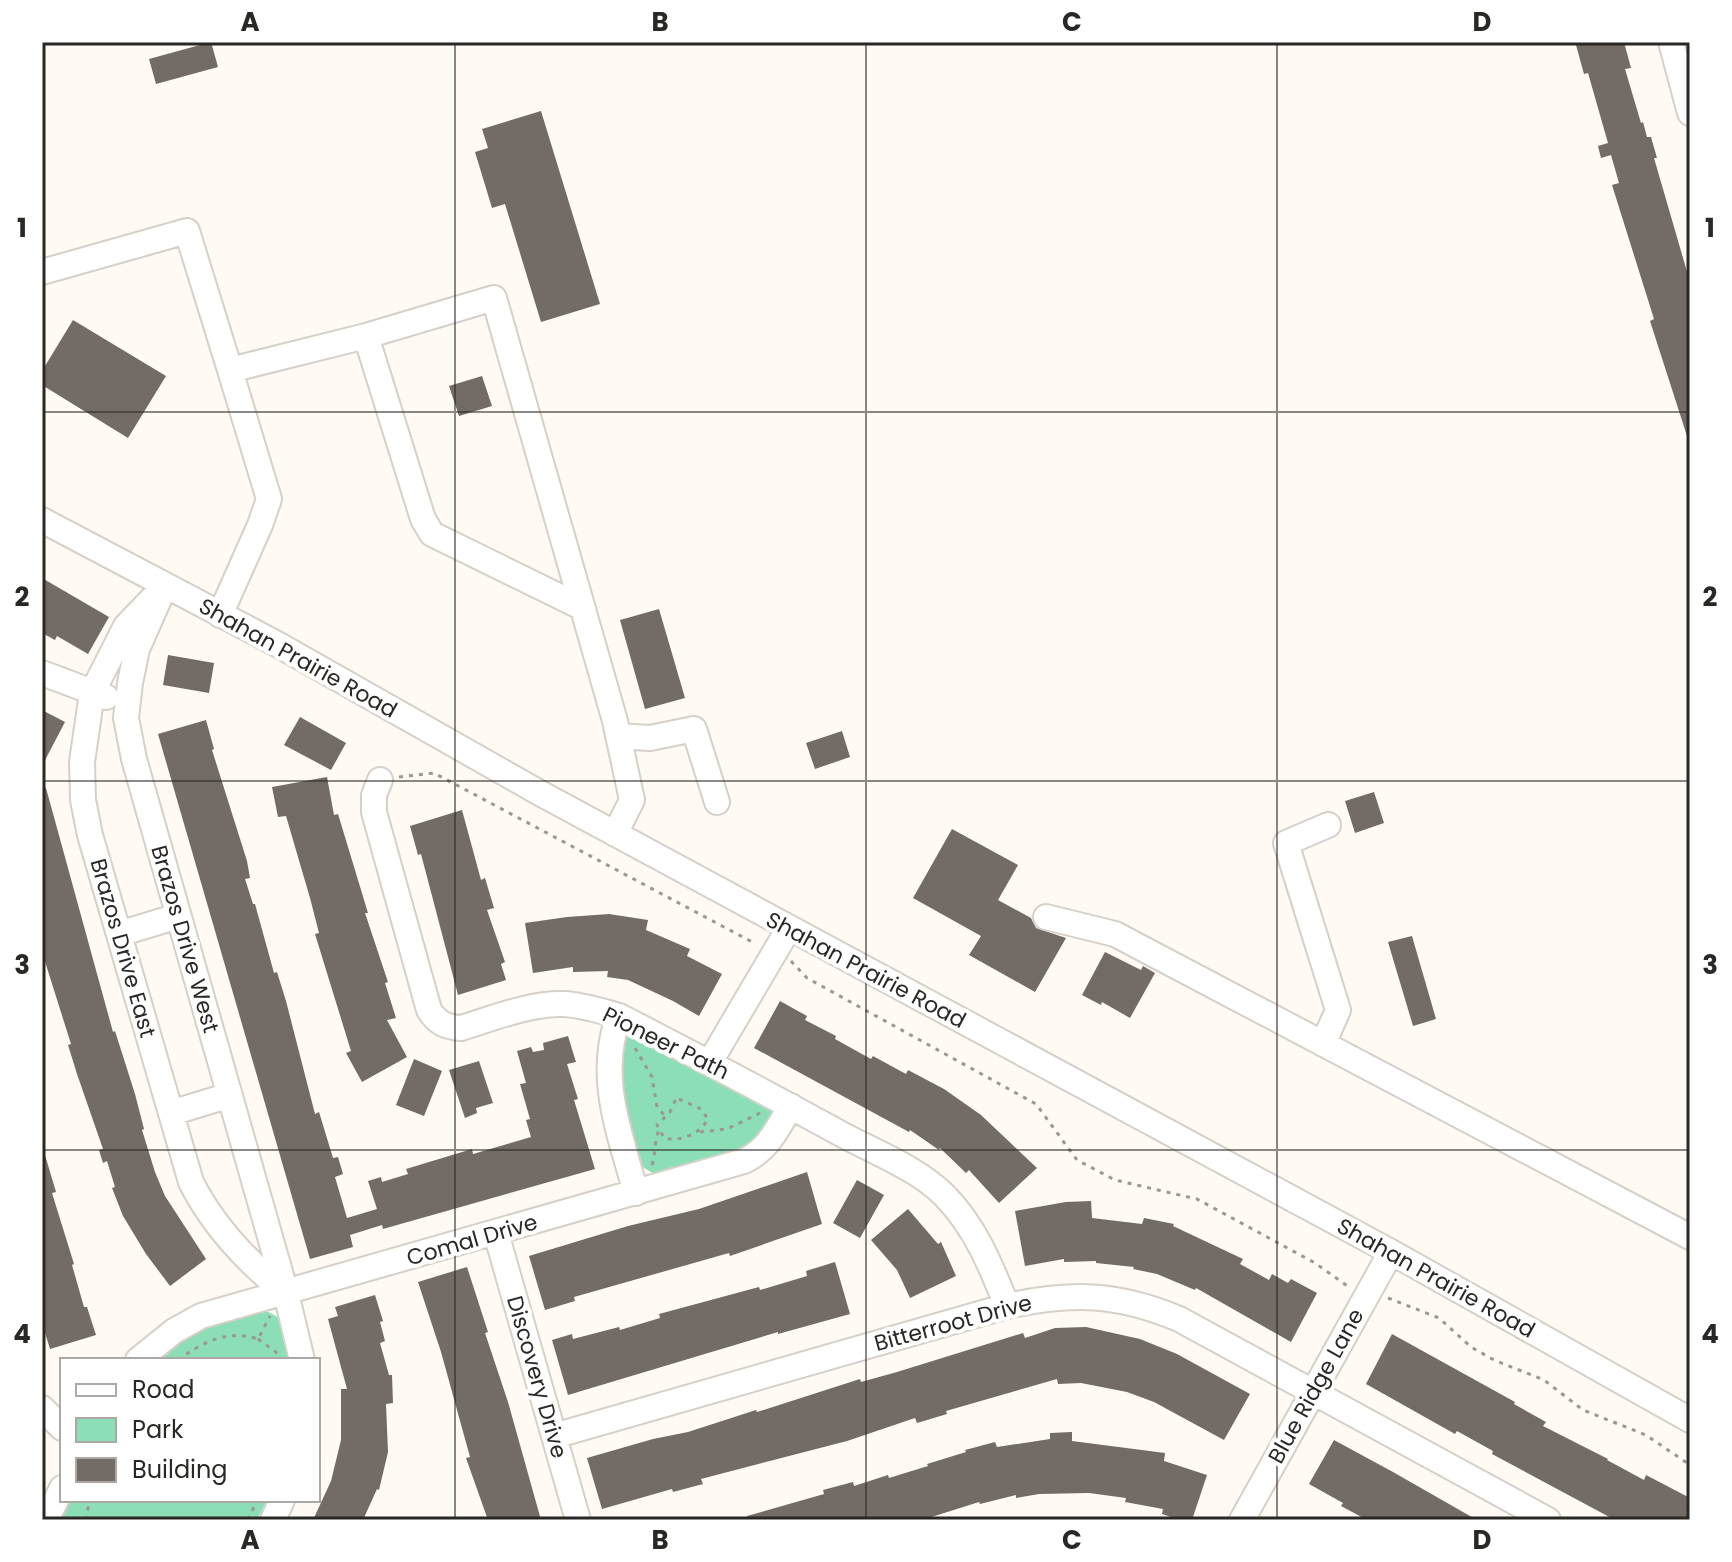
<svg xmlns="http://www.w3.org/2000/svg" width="1732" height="1562" font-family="Poppins,sans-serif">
	<rect width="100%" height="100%" fill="#fffaf4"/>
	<path fill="#8bdeb5" d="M636,1030L768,1104L772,1112L757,1143L654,1174L643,1167C630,1126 615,1084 623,1041Z
		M262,1309L278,1317L290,1360H154C185,1332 222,1321 262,1309Z
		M64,1500H267L257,1520H55Z"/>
	<path fill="#726b66" d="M211,42L218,67L156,84L149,59Z
		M1586,42H1624L1631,68L1625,69L1641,123L1643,122L1647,137H1651L1657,158H1654L1690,282V435L1687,436L1650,321L1654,319L1612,185L1619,183L1611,155L1601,158L1598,146L1608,143L1588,73L1584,74L1576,45Z
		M541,111L600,304L541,322L505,204L492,208L475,152L488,148L482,129Z
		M73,320L166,376L128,438L42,385V371Z
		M482,376L492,406L459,416L449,386Z
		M42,578L109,617L88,654L57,636L55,640L42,633Z
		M659,609L685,698L645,709L620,620Z
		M168,655L214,663L209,693L163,685Z
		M42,710L65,722L42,766Z
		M300,717L346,743L331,770L284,745Z
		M206,720L214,749L212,750L247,861L250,878L245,879L253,904H255L274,973L277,972L286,1001L315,1114L319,1112L333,1158L338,1157L343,1174L335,1177L347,1218L377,1209L368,1181L381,1177L382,1182L408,1174L406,1169L472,1149L473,1154L531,1137L526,1120L530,1119L520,1084L526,1083L517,1051L531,1047L533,1052L544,1050L543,1043L568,1036L576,1062L567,1064L578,1099L574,1100L595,1169L383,1229L382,1225L350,1235L353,1247L310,1259L158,734Z
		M842,731L850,757L815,769L806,743Z
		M327,777L334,815L338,814L368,913H365L388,982L385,983L396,1018L387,1020L407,1057L362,1082L346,1053L351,1051L315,934L319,933L310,898L286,816L278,817L272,787Z
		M46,788L113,1032L115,1031L135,1094L144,1129L142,1130L155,1172L165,1196L206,1259L170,1286L146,1254L123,1216L112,1188L115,1187L107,1161L103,1163L99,1150L103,1149L77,1074L68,1045L71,1044L42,952V789Z
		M1374,792L1384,823L1355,833L1345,801Z
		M462,810L481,880L485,878L494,908L487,910L505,962L501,964L506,980L458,995L421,854L418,855L410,826Z
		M952,829L1018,865L998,900L1031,918L1036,928L1066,938L1035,992L969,955L981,936L913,898Z
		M609,914L648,920L646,930L690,949L687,956L722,974L699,1016L673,1001L628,980L607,977L608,971L573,972V967L533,973L525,923L567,917Z
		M1412,936L1436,1019L1413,1026L1388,942Z
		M1105,952L1141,970L1143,966L1155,973L1130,1018L1102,1002L1101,1005L1082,995Z
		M780,1001L807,1016L805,1020L836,1036L835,1039L871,1059L873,1056L906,1074L908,1070L944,1089L981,1115L1037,1168L999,1203L969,1170L966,1173L940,1148L939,1150L910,1130L909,1132L754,1048Z
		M414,1059L442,1071L424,1116L396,1105Z
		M479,1061L493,1103L476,1108L477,1113L465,1118L449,1070Z
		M42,1155H45L56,1192L52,1193L74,1264L72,1265L84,1307H87L96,1335L50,1349L42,1323Z
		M807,1172L822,1224L730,1256L729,1253L574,1297L575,1301L545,1310L529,1256L628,1226L699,1209Z
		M857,1180L884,1195L860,1238L833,1223Z
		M1091,1201L1092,1218L1142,1224L1144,1218L1174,1224L1173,1226L1243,1259L1240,1264L1269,1280L1272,1274L1288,1283L1291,1279L1317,1293L1291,1342L1196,1288L1195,1290L1157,1274L1133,1269L1134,1267L1096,1263V1261L1064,1262V1259L1025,1266L1015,1211L1066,1202Z
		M908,1209L938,1244L941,1242L956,1276L910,1298L897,1270L871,1240Z
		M835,1262L850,1314L778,1334V1332L568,1395L552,1340L572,1334L573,1339L619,1327L620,1330L660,1318L659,1314L759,1287L760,1290L807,1276L806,1271Z
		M467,1267L488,1332L485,1333L508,1402L541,1520H488L466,1458L470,1457L441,1352L418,1282Z
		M375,1295L383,1321L380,1322L385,1341L380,1343L389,1375H392L393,1403L386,1404L388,1452L379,1490L377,1489L363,1520H313L331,1481L341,1440V1389H347L328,1319L338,1316L335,1307Z
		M1086,1327L1140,1339L1177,1354L1250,1394L1224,1440L1154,1402L1127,1392L1081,1383L1058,1384L1057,1379L946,1411L947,1414L917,1423L915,1418L847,1441L701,1479L703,1484L673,1492L672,1489L602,1509L587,1458L653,1439L688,1432L756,1410L757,1412L860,1379L861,1382L897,1372L1023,1333L1025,1338L1055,1328Z
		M1392,1334L1515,1402L1514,1404L1546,1422L1543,1426L1608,1459L1607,1460L1644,1480L1646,1475L1690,1498V1520H1615L1492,1454L1493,1451L1457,1431L1455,1434L1366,1384Z
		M1072,1432V1441L1165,1453L1164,1461L1207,1475L1192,1520H1180L1162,1514L1163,1509L1125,1502L1126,1498L1089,1493L1039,1494L1016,1498V1495L980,1504L979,1502L922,1520H748L747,1516L824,1494L823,1490L853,1482L854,1486L888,1475L889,1478L928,1466L927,1464L966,1452L965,1450L995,1442L997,1447L1050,1439V1433Z
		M1334,1440L1393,1472L1477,1520H1367L1341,1506L1343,1503L1309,1484Z"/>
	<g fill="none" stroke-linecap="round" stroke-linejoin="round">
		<g stroke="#d5d0c8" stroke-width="28">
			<path id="minor" d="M1671,42L1690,113
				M42,272L187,231L230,370
				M42,520L277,644L538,792L1391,1252L1690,1420
				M165,586L137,649L130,683L126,718L134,759L286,1293L302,1360
				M152,599L126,626L92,693L82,762L83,800L90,835L191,1182C213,1226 247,1262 286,1293
				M583,608L432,534L423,519L366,336L494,298L615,721L632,800L615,834
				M220,615L260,525L269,499L230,370L366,336
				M42,673L106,697
				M618,736L650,738L694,729L717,802
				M380,780L374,795V812L429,1010C437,1023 446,1027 461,1028C494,1018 530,1003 564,1004C583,1005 601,1011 619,1016C695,1055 770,1095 845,1136C877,1153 918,1169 944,1195C975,1226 991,1266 1007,1306
				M1046,917L1115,934L1690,1237
				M119,934L178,916
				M619,1016C596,1076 620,1134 636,1193
				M1323,1044L1338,1010L1286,843L1328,825
				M710,1062L789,928
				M171,1113L230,1095
				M496,1233L578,1520
				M138,1360L174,1331L201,1316L744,1161C769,1149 777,1129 791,1106
				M42,1408L62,1428
				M554,1436L1007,1306C1072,1292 1117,1293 1179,1319L1548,1520
				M46,1520L62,1488
				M273,1520L282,1500
				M1242,1520L1391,1252"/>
		</g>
		<path stroke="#9b9893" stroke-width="3" stroke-dasharray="4 6" stroke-linecap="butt" d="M399,777L434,773L756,944
			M791,961L807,978L1036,1104L1077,1160L1115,1180L1197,1199L1315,1263L1349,1287
			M635,1048L652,1077L657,1107L665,1116
			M679,1099L701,1109L708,1119C700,1134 681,1142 664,1138L657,1125L670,1112L675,1101Z
			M700,1132L727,1129L760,1113
			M652,1165C656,1154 654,1141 659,1130
			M1388,1298L1439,1318L1471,1347L1494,1360L1544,1380L1583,1410L1646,1435L1690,1465
			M258,1339L276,1352L279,1360
			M178,1360C203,1342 228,1329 258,1339L270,1316
			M85,1520L90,1500
			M248,1520L257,1500"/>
		<use href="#minor" stroke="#fff" stroke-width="24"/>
	</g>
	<path fill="none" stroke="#2a2825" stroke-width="2" stroke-opacity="0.55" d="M455,42V1520M866,42V1520M1277,42V1520M42,412H1690M42,781H1690M42,1150H1690"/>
	<g text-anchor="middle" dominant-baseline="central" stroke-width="8" stroke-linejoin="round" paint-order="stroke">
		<g font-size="22" fill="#2a2825" stroke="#fff">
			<text transform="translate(298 658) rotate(29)">Shahan Prairie Road</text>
			<text transform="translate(185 939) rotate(74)">Brazos Drive West</text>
			<text transform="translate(123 948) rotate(74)">Brazos Drive East</text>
			<text transform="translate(866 970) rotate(28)">Shahan Prairie Road</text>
			<text transform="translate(666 1043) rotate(26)">Pioneer Path</text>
			<text transform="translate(472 1240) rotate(-16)">Comal Drive</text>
			<text transform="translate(1436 1278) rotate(29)">Shahan Prairie Road</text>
			<text transform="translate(953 1323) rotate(-15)">Bitterroot Drive</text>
			<text transform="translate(537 1377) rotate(74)">Discovery Drive</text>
			<text transform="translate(1316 1386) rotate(-61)">Blue Ridge Lane</text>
		</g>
	</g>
	<rect width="1732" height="1562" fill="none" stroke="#ffffff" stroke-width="88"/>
	<rect x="60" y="1358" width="260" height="144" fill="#ffffff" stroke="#aaa9a8" stroke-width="2"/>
	<rect x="76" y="1384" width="40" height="12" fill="#ffffff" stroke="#aaa9a8" stroke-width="2"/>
	<text x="132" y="1398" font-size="24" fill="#2a2825">Road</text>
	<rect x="76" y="1418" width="40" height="24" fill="#8bdeb5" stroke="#aaa9a8" stroke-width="2"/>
	<text x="132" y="1438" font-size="24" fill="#2a2825">Park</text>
	<rect x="76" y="1458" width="40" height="24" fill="#726b66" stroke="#aaa9a8" stroke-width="2"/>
	<text x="132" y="1478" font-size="24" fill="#2a2825">Building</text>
	<rect x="44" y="44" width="1644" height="1474" fill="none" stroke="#2a2825" stroke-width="3"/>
	<g font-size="26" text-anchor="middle" font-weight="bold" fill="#2a2825">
		<text x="250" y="31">A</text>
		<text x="660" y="31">B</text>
		<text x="1072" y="31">C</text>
		<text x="1482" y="31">D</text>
		<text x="22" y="237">1</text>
		<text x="1710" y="237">1</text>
		<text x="22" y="606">2</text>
		<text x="1710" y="606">2</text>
		<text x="22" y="974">3</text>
		<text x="1710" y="974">3</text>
		<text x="22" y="1343">4</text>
		<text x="1710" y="1343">4</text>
		<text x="250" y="1549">A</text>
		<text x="660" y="1549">B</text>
		<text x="1072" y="1549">C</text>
		<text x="1482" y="1549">D</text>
	</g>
</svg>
